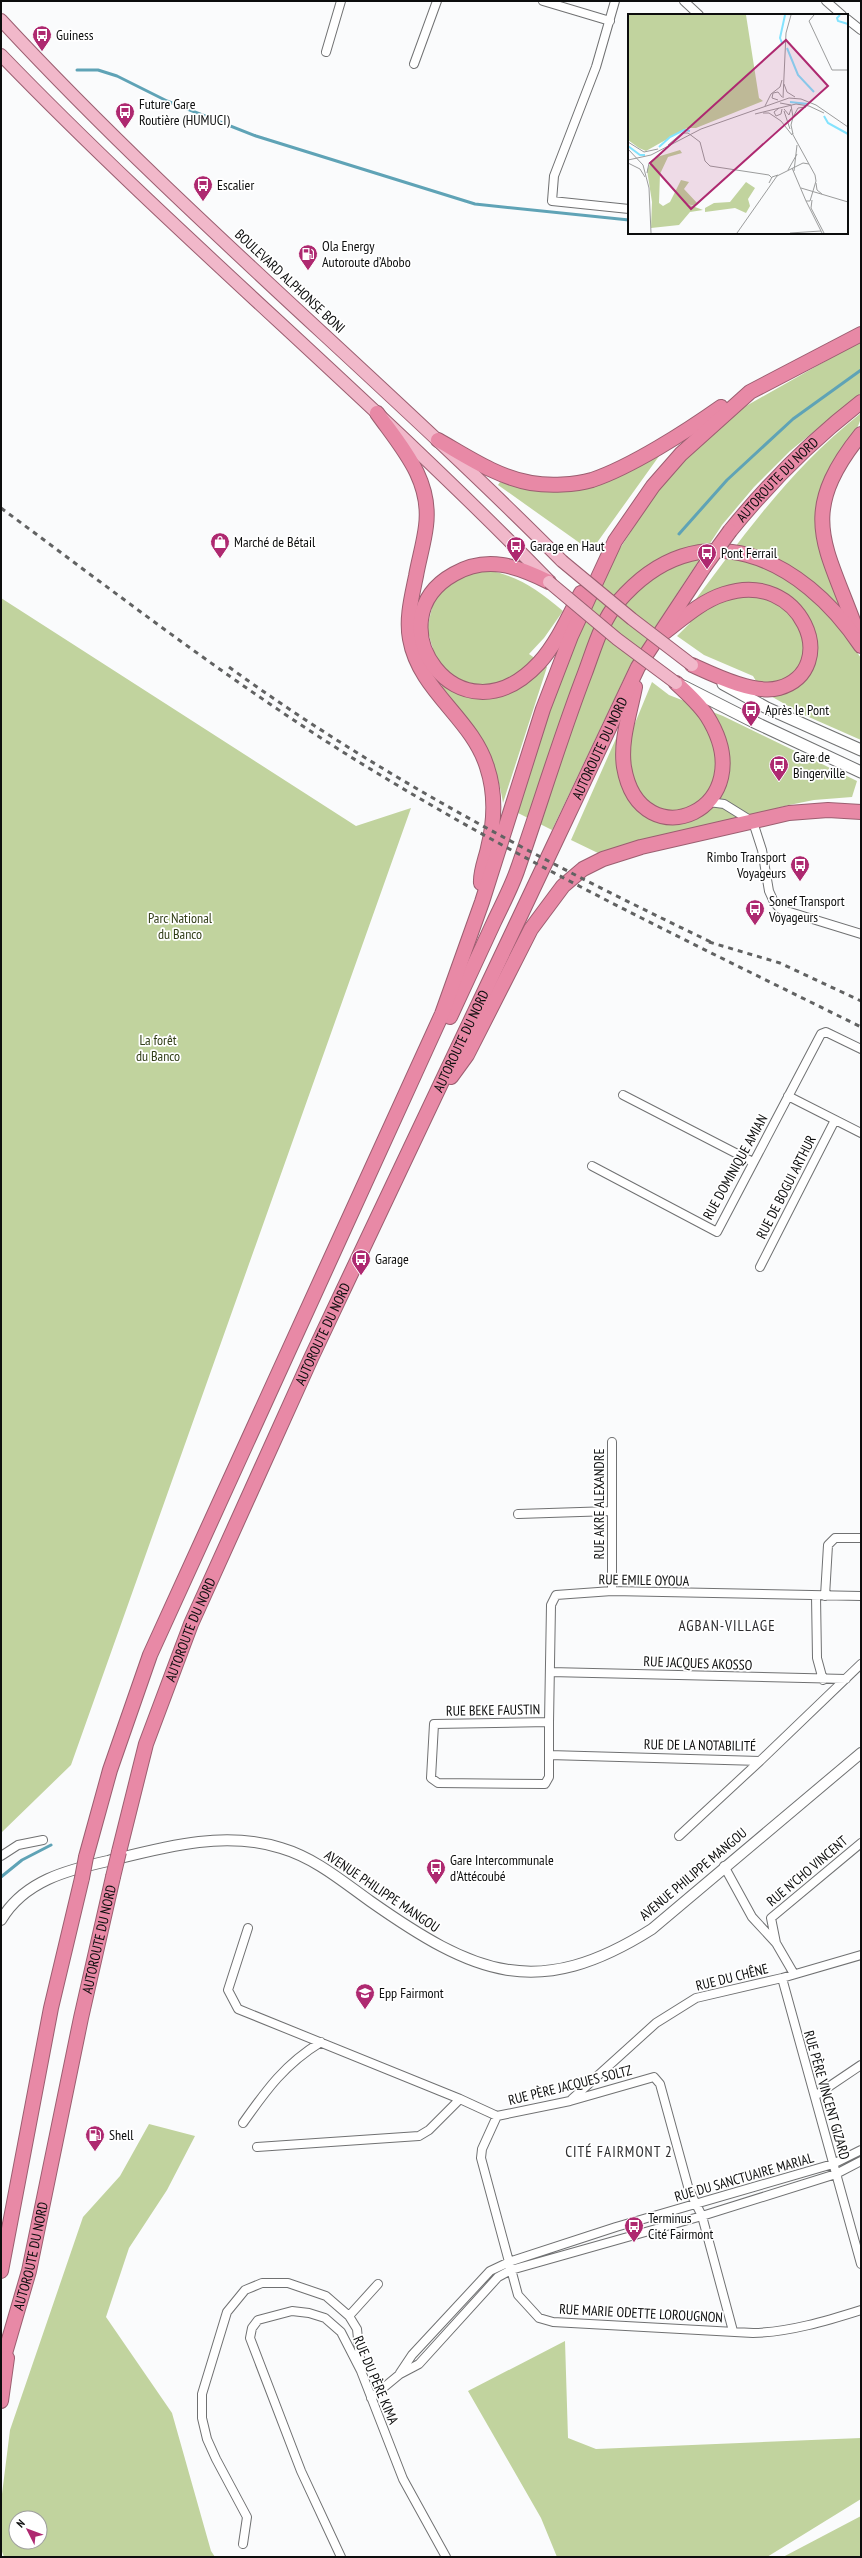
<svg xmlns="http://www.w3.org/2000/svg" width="862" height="2558" font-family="'PT Sans Narrow',sans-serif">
	<rect width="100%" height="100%" fill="#fafbfc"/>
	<path fill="#c1d39e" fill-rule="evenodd" d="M861,341V393L790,451L754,487L722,525L631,664L552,830L518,813L548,710L577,640L615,556L658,490L684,458L712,432L746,406Z
		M861,413C861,430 848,438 839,452C802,516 813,548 847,610L841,629L861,658V740L802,714L762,691L753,676L704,655L677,636L690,623L687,611C742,538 788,471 861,413Z
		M662,452L591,551L498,485L500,482L536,490Z
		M488,570C522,578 536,589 563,611L544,638L529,654L547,667L503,803C495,751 473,729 441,689L446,672L436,659L427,629L434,599L463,574Z
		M1,598L356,826L411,808L71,1765L1,1833Z
		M652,682L669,695L723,716L857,781L852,797L814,800L789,805L600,854L571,840L618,734L633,728Z
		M149,2124L195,2136L167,2190L129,2248L106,2317L172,2413L211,2551L215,2557H4L1,2549V2502L10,2430L83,2217L120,2176ZM16,2518H40V2542H16Z
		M565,2341L568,2438L596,2449L861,2438V2499L767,2557H557L541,2518L468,2391Z
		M861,2516V2557H783Z"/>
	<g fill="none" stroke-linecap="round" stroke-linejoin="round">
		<path stroke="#5fa3b6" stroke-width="3" d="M77,70H98L117,76L167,101L256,136L475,204L629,220
			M679,534L727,480L793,419L861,370
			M1,1877L22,1860L51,1845"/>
		<g stroke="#707172" stroke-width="10">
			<path id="minor" d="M543,1L610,21
				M615,1L596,67L554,176L552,201L629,209
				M684,1L699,15
				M826,1L842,15
				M847,19L861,30
				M326,52L341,1
				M414,64L437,1
				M709,802L724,804L753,822L762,850L769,891L774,902L780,909L861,934
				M623,1095L753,1162
				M788,1096L861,1133
				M592,1166L717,1232L821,1034L826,1032L861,1049
				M760,1267L835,1120
				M612,1442V1591
				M518,1514L611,1511
				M816,1596L817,1658L823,1680
				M825,1596L828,1545L835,1538H861
				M550,1672L846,1679
				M549,1722L551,1605L556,1595L612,1591L861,1596
				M549,1722V1777L545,1784L438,1783L431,1778L434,1724Z
				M549,1755L760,1761L861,1664
				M679,1836L760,1761
				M1,1856L18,1845L43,1840
				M724,1866L752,1917L776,1943L794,1974
				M248,1928L228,1990L238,2009L460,2099L497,2116L570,2101L654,2077L660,2084L689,2190L702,2216L733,2331
				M776,1943L771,1918L861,1843
				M782,1978L861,2264
				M815,2096L861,2065
				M572,2099L656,2023L696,1998L782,1978L861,1955
				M497,2116L482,2149L481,2158L518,2295L539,2318L553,2322L753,2333C790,2332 826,2321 861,2310
				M243,2123C267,2089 285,2064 321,2042
				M257,2147L419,2136L429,2130L460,2099
				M349,2316L378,2284
				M400,2373L412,2355L490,2271L509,2262L616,2227L833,2164L861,2150
				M371,2398L400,2374L419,2364L498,2277L511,2270L702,2216L836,2174L861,2161
				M243,2544L247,2517L216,2459L207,2439L202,2418V2394L227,2312L245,2290L262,2283H288L326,2296L349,2316L357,2329L361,2368
				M341,2557L301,2471L250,2338L252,2328L258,2320L292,2311L309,2313L325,2318L341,2332L361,2371L403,2479L446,2557"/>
		</g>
		<g stroke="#707172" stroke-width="12">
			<path id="tertiary" d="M1,1920C24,1881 67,1870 108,1861C164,1847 224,1830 281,1848C315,1858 342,1881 370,1901C474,1974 537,2002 652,1929L861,1753"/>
		</g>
		<g stroke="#707172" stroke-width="13">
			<path id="secondary" d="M723,684L767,708L861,750
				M683,686L754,722L861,772"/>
		</g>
		<g stroke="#9b5e70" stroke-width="14">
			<path id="primary" d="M1,20C178,211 379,377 562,561
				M1,55C176,236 371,398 547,579"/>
		</g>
		<g stroke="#9b5e70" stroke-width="16">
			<g id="motorway">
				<path d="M377,413C402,448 432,480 426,526C424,543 419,559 416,576C412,596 406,618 410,639C419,691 472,718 487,767C496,794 495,820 488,848C486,858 480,872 481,883"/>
				<path d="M438,440C468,457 497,477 531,483C549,486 575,485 592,480C631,467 687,431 721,407"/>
				<path id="s1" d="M730,531C769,483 812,440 861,402"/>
				<path d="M549,582C517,566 487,555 454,574C371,620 459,749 539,663C557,643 569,616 581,593"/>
				<path d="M856,629C826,545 796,515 861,434"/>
				<path d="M665,632C683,618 702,601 724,594C801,568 843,669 779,688C755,695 714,675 692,665"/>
				<path d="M635,687C630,713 620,741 624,767C640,862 766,810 707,716C699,704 687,693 676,683"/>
				<path d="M450,1017C465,985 479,954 494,922C502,905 511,888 517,871C540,805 560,738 585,673C594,649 601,622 618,602C699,507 802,557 861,646"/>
				<path d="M451,1077L467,1055L531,929L563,886L583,869L603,859L641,847L789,813L828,810L861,812"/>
				<path id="s2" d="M119,1852L146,1744L191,1624L312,1356L638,667L704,567"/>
				<path d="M86,1857L110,1770L150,1655L442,1014L482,902L543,709L571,636L615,541L653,486L681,454L750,392L861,334"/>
				<path d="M1,2271L51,2008L82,1878"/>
				<path id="s3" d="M1,2367L29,2271L81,2018L113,1877"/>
				<path d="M1,2401L7,2358"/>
			</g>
		</g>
		<use href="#minor" stroke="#fff" stroke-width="8"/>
		<use href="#tertiary" stroke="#fff" stroke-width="10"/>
		<use href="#secondary" stroke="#fff" stroke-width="11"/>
		<use href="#primary" stroke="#f1b8ca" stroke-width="12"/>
		<use href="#motorway" stroke="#e889a6" stroke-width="14"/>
		<path stroke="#616262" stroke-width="3" stroke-dasharray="5 5" stroke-linecap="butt" d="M1,508C124,599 246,694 377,773C533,868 698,946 861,1027
			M229,667C379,776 546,863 713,943
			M709,942L780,963L861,1001"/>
		<g stroke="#9b5e70" stroke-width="14" stroke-linecap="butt">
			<path id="primary-bridge" d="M562,561L632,619L692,665
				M549,582L617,639L676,683"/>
		</g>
		<g stroke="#9b5e70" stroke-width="16" stroke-linecap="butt">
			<path id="motorway-bridge" d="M704,567L730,531
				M113,1877L119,1852
				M82,1878L86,1857"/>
		</g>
		<use href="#primary-bridge" stroke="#f1b8ca" stroke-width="12"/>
		<use href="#motorway-bridge" stroke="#e889a6" stroke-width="14"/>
	</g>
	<defs>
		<g id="bus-pin" transform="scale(1)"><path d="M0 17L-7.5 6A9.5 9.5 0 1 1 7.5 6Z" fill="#ae2970" stroke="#fff"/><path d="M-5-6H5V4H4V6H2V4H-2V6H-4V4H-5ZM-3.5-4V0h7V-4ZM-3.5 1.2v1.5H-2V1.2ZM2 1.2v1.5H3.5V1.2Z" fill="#fff"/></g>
		<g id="fuel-pin" transform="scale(1)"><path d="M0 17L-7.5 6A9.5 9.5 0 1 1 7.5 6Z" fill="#ae2970" stroke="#fff"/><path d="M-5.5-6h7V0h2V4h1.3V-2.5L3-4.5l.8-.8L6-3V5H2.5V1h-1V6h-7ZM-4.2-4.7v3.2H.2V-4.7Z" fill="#fff"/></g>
		<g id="shop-pin" transform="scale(1)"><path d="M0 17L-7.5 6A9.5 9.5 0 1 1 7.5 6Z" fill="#ae2970" stroke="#fff"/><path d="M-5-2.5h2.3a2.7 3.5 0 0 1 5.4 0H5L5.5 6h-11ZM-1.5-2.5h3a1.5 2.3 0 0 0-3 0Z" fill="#fff"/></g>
		<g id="school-pin" transform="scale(1)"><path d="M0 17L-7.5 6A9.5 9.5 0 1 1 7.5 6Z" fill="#ae2970" stroke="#fff"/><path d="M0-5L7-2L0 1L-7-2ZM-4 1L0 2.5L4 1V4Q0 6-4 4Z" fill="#fff"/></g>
	</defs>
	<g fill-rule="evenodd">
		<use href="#bus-pin" x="42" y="35"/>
		<use href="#bus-pin" x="125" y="112"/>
		<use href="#bus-pin" x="203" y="185"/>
		<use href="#fuel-pin" x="308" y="254"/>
		<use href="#shop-pin" x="220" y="542"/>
		<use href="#bus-pin" x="516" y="546"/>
		<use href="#bus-pin" x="707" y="553"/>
		<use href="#bus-pin" x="751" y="710"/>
		<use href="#bus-pin" x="779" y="765"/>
		<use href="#bus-pin" x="800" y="865"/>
		<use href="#bus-pin" x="755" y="909"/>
		<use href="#bus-pin" x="361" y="1259"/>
		<use href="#bus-pin" x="436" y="1868"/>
		<use href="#school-pin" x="365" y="1993"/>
		<use href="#fuel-pin" x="95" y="2135"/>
		<use href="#bus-pin" x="634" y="2226"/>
	</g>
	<g text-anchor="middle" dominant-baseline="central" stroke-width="3.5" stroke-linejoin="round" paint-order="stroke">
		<g font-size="14" fill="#0c0d0d" stroke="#fff" text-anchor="start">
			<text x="56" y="35">Guiness</text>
			<text x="139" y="104">Future Gare<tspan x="139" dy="16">Routière (HUMUCI)</tspan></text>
			<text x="217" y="185">Escalier</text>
			<text x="322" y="246">Ola Energy<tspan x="322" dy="16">Autoroute d’Abobo</tspan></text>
			<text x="234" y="542">Marché de Bétail</text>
			<text x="530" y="546">Garage en Haut</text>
			<text x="721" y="553">Pont Ferrail</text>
			<text x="765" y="710">Après le Pont</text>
			<text x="793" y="757">Gare de<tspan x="793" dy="16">Bingerville</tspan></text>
			<text x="786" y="857" text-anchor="end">Rimbo Transport<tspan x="786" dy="16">Voyageurs</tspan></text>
			<text x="769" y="901">Sonef Transport<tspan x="769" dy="16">Voyageurs</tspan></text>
			<text x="375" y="1259">Garage</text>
			<text x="450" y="1860">Gare Intercommunale<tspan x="450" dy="16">d'Attécoubé</tspan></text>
			<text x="379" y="1993">Epp Fairmont</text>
			<text x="109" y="2135">Shell</text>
			<text x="648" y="2218">Terminus<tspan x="648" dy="16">Cité Fairmont</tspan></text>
		</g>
		<g font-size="14" fill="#0c0d0d" stroke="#fff">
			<text transform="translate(290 281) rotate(43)">BOULEVARD ALPHONSE BONI</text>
			<text stroke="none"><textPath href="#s1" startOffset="70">AUTOROUTE DU NORD</textPath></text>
			<text stroke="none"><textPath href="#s2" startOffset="1206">AUTOROUTE DU NORD</textPath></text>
			<text stroke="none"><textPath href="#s2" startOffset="882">AUTOROUTE DU NORD</textPath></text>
			<text transform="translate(735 1167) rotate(-61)">RUE DOMINIQUE AMIAN</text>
			<text transform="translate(786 1187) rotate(-63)">RUE DE BOGUI ARTHUR</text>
			<text stroke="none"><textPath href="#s2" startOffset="558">AUTOROUTE DU NORD</textPath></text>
			<text transform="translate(599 1504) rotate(-90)">RUE AKRE ALEXANDRE</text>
			<text transform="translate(644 1580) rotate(1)">RUE EMILE OYOUA</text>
			<text stroke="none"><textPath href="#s2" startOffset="234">AUTOROUTE DU NORD</textPath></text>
			<text transform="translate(698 1663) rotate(2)">RUE JACQUES AKOSSO</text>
			<text transform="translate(493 1710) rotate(-1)">RUE BEKE FAUSTIN</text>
			<text transform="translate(700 1745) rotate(1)">RUE DE LA NOTABILITÉ</text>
			<text transform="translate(807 1871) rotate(-40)">RUE N'CHO VINCENT</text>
			<text transform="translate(693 1874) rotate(-40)">AVENUE PHILIPPE MANGOU</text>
			<text transform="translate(382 1891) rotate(34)">AVENUE PHILIPPE MANGOU</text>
			<text stroke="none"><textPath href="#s3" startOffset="439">AUTOROUTE DU NORD</textPath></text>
			<text transform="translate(732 1977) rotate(-14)">RUE DU CHÊNE</text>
			<text transform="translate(570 2085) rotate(-14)">RUE PÈRE JACQUES SOLTZ</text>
			<text transform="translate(827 2095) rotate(74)">RUE PÈRE VINCENT GIZARD</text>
			<text transform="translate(744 2177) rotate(-16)">RUE DU SANCTUAIRE MARIAL</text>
			<text stroke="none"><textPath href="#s3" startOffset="115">AUTOROUTE DU NORD</textPath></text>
			<text transform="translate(641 2313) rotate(3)">RUE MARIE ODETTE LOROUGNON</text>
			<text transform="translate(376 2380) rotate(67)">RUE DU PÈRE KIMA</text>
		</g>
		<g font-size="14" fill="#323e18" stroke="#fff">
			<text x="180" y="918">Parc National<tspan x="180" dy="16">du Banco</tspan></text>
			<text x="158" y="1040">La forêt<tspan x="158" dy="16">du Banco</tspan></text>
		</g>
		<g font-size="15" letter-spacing="1" fill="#2d2d2f" stroke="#fff">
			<text x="727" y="1625">AGBAN-VILLAGE</text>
			<text x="619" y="2151">CITÉ FAIRMONT 2</text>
		</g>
	</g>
	<g transform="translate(628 14)">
		<rect width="220" height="220" fill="#fafbfc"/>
		<path d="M0,1H118L131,84L135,87L68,114H59L18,137L11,134L0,126ZM52,136L54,139L40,143L32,160L31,189L35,192L42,188L53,166L61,168L56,175L70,190L67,192L59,190L75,196L62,198L51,211L23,214L24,188L19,156L23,148L29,143ZM118,168L127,174L120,185L122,192L118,199L107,194L77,198V194L86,189L102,188Z" fill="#c1d39e"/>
		<path fill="none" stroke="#83e3fe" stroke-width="2" d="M212,1L209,4L210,7L220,10M154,29L152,24L157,1M159,34L170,61L186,78M162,88L180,90M196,102L200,109L220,120M0,132L12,141H17M31,133L42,123L56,116L62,117"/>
		<path fill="none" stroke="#9b9c9c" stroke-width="1" d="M186,1L181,7L204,56H220M156,70L159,78L167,83M155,84L158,19L163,1M150,86L144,84L145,79L150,78L154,83M152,89L163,91L165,103M137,92L143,80L152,73L154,66M151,94L146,98L148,102L153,100L154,95M156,95L161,101L163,95M156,97L162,115M135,99H141L153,107L164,121M127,100L168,90L181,92L196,99M165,120L163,111L165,103L170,94L178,93M0,128L16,138L30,135M40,131L54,119H60L72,128L77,147L82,152L141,161L144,164M0,135L15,151L21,174M0,146L23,141L73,115L161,84L173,85L188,91L220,113M0,149L12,155L17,163M164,154L178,187H182L188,167L187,161L164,119M160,156L169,140M166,157L169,131M19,159L21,149L34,139M141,169L144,163L150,161M188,169L189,176L194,180M21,174L23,219M173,174L220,188M184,186L183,194L196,219M178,187L194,219M109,219L149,162L175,149L181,150M162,219L193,217"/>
		<path fill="#ae2970" fill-opacity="0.15" stroke="#ae2970" stroke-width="2" d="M158,26L200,72L63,195L22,149Z"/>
		<rect width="220" height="220" fill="none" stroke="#0c0d0d" stroke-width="2"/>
	</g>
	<rect width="862" height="2558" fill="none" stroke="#0c0d0d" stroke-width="4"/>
	<g transform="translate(28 2530) rotate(312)"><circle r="19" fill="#ffffff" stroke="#9e9e9e"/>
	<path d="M0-3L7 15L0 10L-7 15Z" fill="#ae2970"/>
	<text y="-6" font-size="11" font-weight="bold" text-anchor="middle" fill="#0c0d0d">N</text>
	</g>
</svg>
